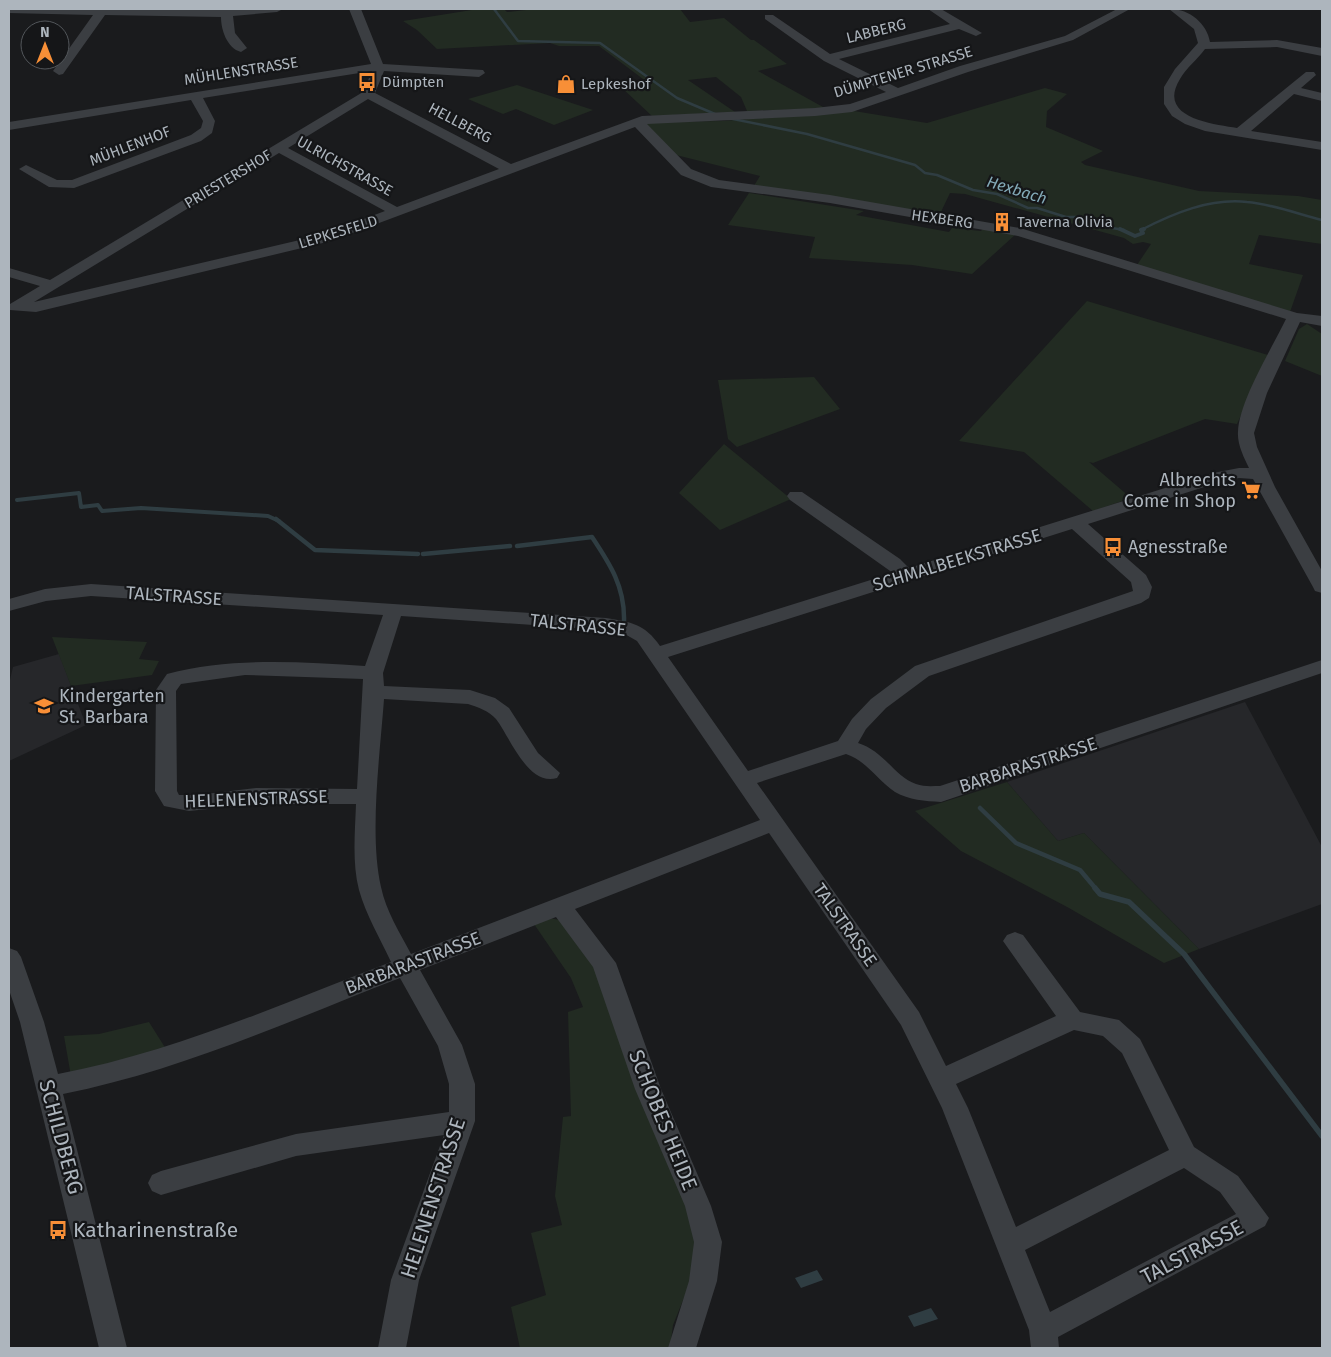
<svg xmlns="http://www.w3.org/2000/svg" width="1331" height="1357" font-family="'Fira Sans',sans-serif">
	<rect width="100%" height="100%" fill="#1a1b1d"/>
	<path fill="#26272a" d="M59,654L86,725L9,761V684L13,667Z
		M1245,702L1322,847V904L1199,949L1084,833L1058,841L1007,782Z"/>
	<path fill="#222b22" d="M478,9H504L507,12L535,9H680L690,22L724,18L751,40H754L787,64L758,71L823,107L842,108L747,111L741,97L716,77L688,80L735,112L652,116L622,88L647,82L599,46H559L550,43L437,49L417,30L403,21Z
		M517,85L593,110L554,125L516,109L503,114L468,99Z
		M1045,88L1067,94L1047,111L1046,127L1103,151L1081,162L1085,165L1199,191L1298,196L1322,200V244L1259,235L1249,264L1303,275L1290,312L1137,265L1151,244L1143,242L1133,244L1124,238L965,194L950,193L939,216L752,189L760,176L672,154L644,122L722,121L854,111L927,123Z
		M749,193L864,211L856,215L949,232L952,228L981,231L985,226L1016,234L972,274L912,265L809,258L815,237L728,225Z
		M1087,301L1268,355L1237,424L1205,419L1093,463L1089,462L1131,498L1093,511L1024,452L959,441Z
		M1307,324L1322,334V376L1285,361L1299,329Z
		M814,377L840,409L737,447L728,439L718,380Z
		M724,444L791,499L720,530L679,493Z
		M52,637L147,642L139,659L159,661L152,675L71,686Z
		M1007,782L1058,841L1084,833L1199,949L1164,963L1069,908L961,851L915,811Z
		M549,918L560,920L592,961L695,1225L692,1278L673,1325L670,1348H520L511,1307L546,1295L531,1233L562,1225L555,1196L563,1117L571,1116L568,1012L583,1007L571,978L534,924Z
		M149,1022L171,1057L72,1082L64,1036L99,1034Z"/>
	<path fill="#2f3d42" d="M817,1270L823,1280L801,1288L795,1278Z
		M931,1308L938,1319L914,1327L908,1316Z"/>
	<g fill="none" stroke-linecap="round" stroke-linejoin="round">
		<path stroke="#2f3d42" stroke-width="2.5" d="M494,9L518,41L600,43L677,98L715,114
			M728,118L807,134L915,165L925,173L937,175L973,190L997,194L1028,208H1037L1066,217H1081L1089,224L1124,230
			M1141,230C1174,213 1210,198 1247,202C1272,204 1298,214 1322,220"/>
		<path stroke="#2f3d42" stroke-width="4" d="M1120,229L1135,236L1143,233L1141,230L1144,229
			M17,500L79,493L81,507L98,505L102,511L141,508L268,516L279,521"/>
		<path stroke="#2f3d42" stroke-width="4.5" d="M276,519L315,550L418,554
			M517,546L592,537C610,564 625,587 624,621
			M423,554L510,546
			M980,808L1016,843L1080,870L1096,889"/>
		<path stroke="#2f3d42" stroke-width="5.5" d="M1095,888L1100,894L1129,902L1184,954L1322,1136"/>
		<path fill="#3b3e42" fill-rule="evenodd" d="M9,9H283L277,12L233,16L235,33L247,48L241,52C227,48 221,30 221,17L105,15L63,74L59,75L53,71L93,15L9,13Z
			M349,9H361L383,64L483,70L485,73L479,77L384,71L375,93L511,164L642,116L815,108L850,104L886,92L824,61L765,19V15H773L830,54L950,24L928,9H941L982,33L976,36L959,29L839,59L898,88L960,66L1065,36L1117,9H1130L1073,40L968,72L852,112L815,116L647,124L691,169L719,180L830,195L1020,228L1297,313L1322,316V326L1300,322L1267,393L1254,433L1257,447L1275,487L1322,571V593L1315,591L1313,587L1253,479L1239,478L1223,481L1088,524L1146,575L1152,587L1149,598L1141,603L929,676L886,708L866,729L858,743C884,751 895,777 916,784C924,787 932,786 940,786L1322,660V673L941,802C925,801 909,800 895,792C877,780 867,761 846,754L757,783L919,1012L946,1066L1056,1016L1003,941L1007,935L1015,932L1023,935L1080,1012L1119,1020L1140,1039L1194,1147L1238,1176L1269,1218L1265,1226L1058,1337L1059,1348H1031L1029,1330L942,1108L901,1025L769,833L575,909L616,963L661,1089L711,1206L722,1242L717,1281L696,1348H668L689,1281L694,1242L685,1206L635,1089L593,967L556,917L420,970L462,1045L475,1084V1121L419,1280L406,1348H378L391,1280L444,1135L296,1156L161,1195L152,1191L148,1183L152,1175L161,1171L296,1134L449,1112V1084L438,1046L400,978C289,1021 180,1071 63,1094L127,1348H99L20,1022L9,990V948L17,951L21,957L44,1022L58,1074C174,1052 281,1004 391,962C380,938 366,915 359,890C352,863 355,832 356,804H256L189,811L164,806L155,791L156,690L167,674C232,657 299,662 365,666L383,615L91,596L46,601L9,611V599L45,589L91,584L606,618C631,622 645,624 660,646L893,573L790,500L787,496L790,492H802L900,559L909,568L1213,473L1239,468H1249C1244,458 1237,444 1238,432C1239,401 1272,348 1286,319L1018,236L830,203L711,187L681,175L635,127L331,241L36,312L10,310V304L40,286L9,277V268L50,280L363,92L372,71L203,98L215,121L212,133L201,141L74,188L49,187L19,169L26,165L57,180H72L191,135L201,128L203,121L191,100L9,130V122L371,64ZM368,99L499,169L397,207L288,148ZM279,153L385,211L321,235L34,302ZM1072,529L1131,582L1133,591L915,666L871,699L852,719L838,741L748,771L668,657ZM401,616L606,630L623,633L637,641L760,820L411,954C400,933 386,911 381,887C369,834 380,755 384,699L468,704C478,707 489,711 496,719C510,737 528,787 557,778L560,773L538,753L509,708L495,698L470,690L384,686L383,673ZM245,675L363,679L357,789L256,788L197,795H179L177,791L176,691L181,684ZM1074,1030L1103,1036L1122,1053L1169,1150L1016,1227L968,1108L956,1084ZM1184,1168L1220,1192L1236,1214L1050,1312L1025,1250Z
			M1169,9C1188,8 1207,23 1210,42L1277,40L1322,48V56L1277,47L1205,49C1197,60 1186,68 1180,79C1156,118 1213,124 1237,128L1306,72H1314L1316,75L1301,88L1322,93V101L1294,94L1251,131L1322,142V150L1205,131L1185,124L1172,116L1164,104V87L1175,69L1198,43L1194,29Z"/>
	</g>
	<defs>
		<g id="bus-bare" transform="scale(1.5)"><path d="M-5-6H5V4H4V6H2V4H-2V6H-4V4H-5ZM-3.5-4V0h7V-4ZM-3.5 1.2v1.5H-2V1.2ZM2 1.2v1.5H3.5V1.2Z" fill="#f88f37" stroke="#151618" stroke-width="2.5" paint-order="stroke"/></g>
		<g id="shop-bare" transform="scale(1.5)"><path d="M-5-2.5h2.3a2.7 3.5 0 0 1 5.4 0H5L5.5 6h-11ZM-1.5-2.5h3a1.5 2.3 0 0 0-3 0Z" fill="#f88f37" stroke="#151618" stroke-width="2.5" paint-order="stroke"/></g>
		<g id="building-bare" transform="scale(1.5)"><path d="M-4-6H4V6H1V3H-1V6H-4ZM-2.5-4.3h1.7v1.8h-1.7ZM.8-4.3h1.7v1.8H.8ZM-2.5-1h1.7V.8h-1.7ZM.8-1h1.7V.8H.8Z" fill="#f88f37" stroke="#151618" stroke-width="2.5" paint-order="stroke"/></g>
		<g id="supermarket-bare" transform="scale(1.5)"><path d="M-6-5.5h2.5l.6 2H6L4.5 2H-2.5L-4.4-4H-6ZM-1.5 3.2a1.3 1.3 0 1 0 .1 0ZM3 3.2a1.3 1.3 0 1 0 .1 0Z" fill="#f88f37" stroke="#151618" stroke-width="2.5" paint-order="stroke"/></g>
		<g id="school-bare" transform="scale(1.5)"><path d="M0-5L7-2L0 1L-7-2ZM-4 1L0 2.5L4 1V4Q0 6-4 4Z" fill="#f88f37" stroke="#151618" stroke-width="2.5" paint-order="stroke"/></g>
	</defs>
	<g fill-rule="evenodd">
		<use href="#bus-bare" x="367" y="82"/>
		<use href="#shop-bare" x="566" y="84"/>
		<use href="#building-bare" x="1002" y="222"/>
		<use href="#supermarket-bare" x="1251" y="490"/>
		<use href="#bus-bare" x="1113" y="547"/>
		<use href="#school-bare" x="44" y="706"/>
		<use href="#bus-bare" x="58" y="1230"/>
	</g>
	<g text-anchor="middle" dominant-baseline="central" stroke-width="4.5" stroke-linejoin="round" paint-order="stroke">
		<g font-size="15" fill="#adb5bd" stroke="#151618">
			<text transform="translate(876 31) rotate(-14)">LABBERG</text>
			<text transform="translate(241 71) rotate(-9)">MÜHLENSTRASSE</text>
			<text transform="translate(903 72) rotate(-17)">DÜMPTENER STRASSE</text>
			<text transform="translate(460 123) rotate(28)">HELLBERG</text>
			<text transform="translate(130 146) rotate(-21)">MÜHLENHOF</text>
			<text transform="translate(345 166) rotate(29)">ULRICHSTRASSE</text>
			<text transform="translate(228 179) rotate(-31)">PRIESTERSHOF</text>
			<text transform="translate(942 219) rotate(8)">HEXBERG</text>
			<text transform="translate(338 232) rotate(-17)">LEPKESFELD</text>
		</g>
		<g font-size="15" fill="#adb5bd" stroke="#151618" text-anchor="start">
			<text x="382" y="82">Dümpten</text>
			<text x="581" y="84">Lepkeshof</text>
			<text x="1017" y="222">Taverna Olivia</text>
		</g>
		<g font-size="16" font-style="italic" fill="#83aab8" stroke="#151618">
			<text transform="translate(1017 190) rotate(17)">Hexbach</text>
		</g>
		<g font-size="18" fill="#adb5bd" stroke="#151618" text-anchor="start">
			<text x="1236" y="480" text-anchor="end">Albrechts<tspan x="1236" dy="21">Come in Shop</tspan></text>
			<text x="1128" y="547">Agnesstraße</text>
			<text x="59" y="696">Kindergarten<tspan x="59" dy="21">St. Barbara</tspan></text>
		</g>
		<g font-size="18" fill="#adb5bd" stroke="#151618">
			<text transform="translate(957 560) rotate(-17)">SCHMALBEEKSTRASSE</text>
			<text transform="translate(174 596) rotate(4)">TALSTRASSE</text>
			<text transform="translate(578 625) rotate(6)">TALSTRASSE</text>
			<text transform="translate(1028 765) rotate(-18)">BARBARASTRASSE</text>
			<text transform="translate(256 799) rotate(-2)">HELENENSTRASSE</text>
			<text transform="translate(845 925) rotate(55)">TALSTRASSE</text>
			<text transform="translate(413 963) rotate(-21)">BARBARASTRASSE</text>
		</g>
		<g font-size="21" fill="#adb5bd" stroke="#151618">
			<text transform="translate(663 1120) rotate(68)">SCHOBES HEIDE</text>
			<text transform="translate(61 1137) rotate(75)">SCHILDBERG</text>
			<text transform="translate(433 1198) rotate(-72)">HELENENSTRASSE</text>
			<text transform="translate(1192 1252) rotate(-28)">TALSTRASSE</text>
		</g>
		<g font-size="21" fill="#adb5bd" stroke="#151618" text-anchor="start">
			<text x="73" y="1230">Katharinenstraße</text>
		</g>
	</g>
	<rect width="1331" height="1357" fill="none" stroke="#adb5bd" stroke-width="20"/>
	<g transform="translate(45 45)"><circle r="24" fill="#151618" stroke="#52565a"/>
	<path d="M0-4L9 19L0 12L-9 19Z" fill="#f88f37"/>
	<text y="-8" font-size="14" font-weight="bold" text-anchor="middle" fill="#adb5bd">N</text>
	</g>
</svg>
